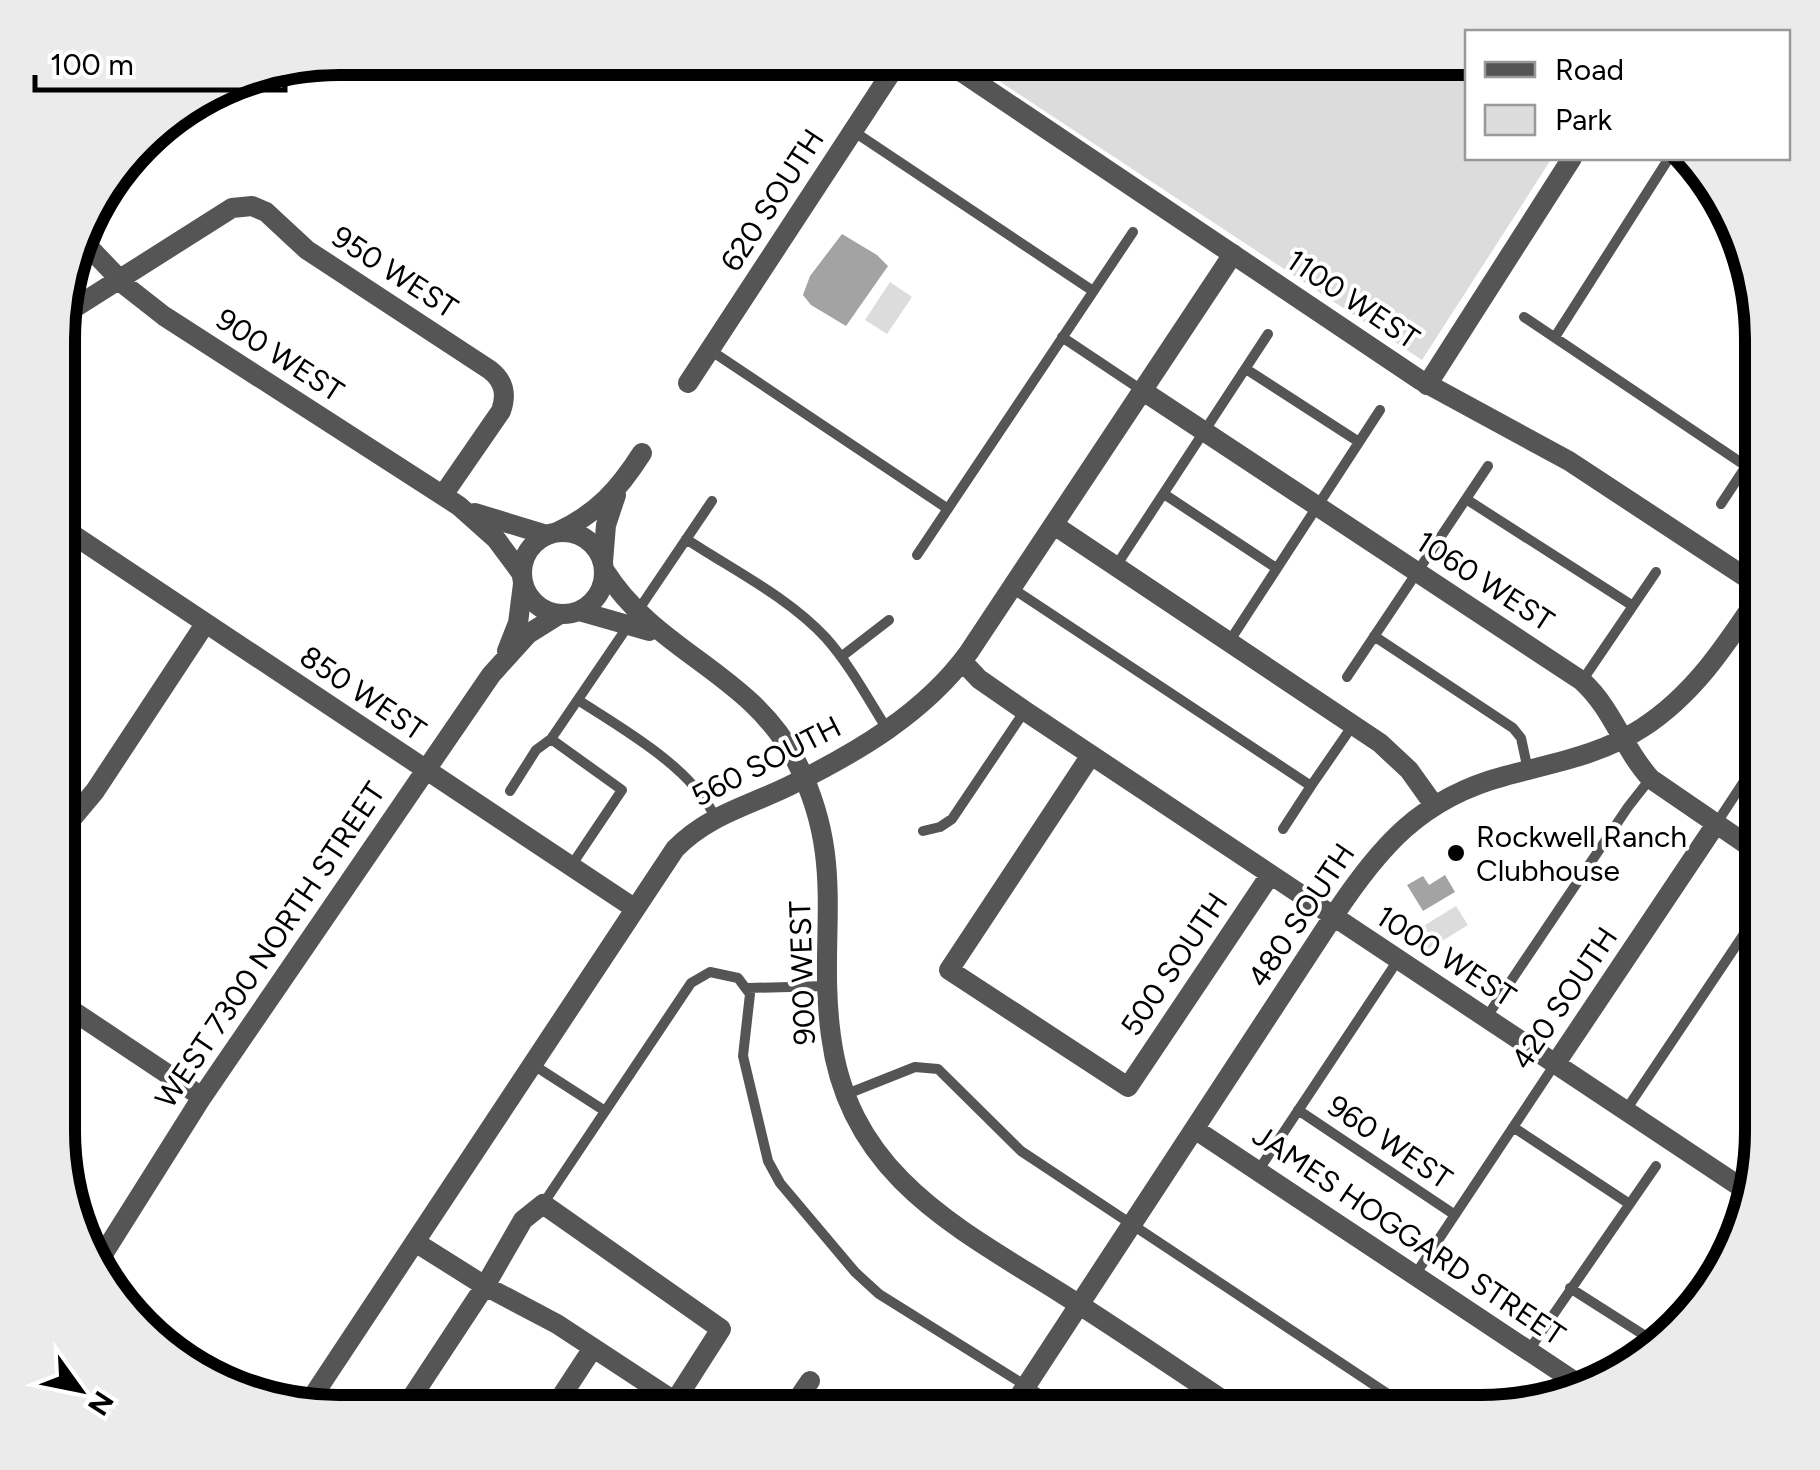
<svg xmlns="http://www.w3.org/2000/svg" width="1820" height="1470" font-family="Figtree,sans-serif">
	<rect width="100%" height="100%" fill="#fff"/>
	<path fill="#dcdcdc" d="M964,58H1467L1468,158H1552L1422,360Z
		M890,282L912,297L887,334L865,320Z
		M1456,906L1468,925L1429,949L1417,930Z"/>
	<path fill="#a3a3a3" d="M842,234L877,255L888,266L846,326L811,305L803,295L810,276Z
		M1445,875L1455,892L1423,911L1407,885L1423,876L1429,885Z"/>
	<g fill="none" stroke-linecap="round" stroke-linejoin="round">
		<path stroke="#555" stroke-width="10" d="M853,131L1093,291
			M1524,317L1746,466
			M1062,337L1143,391
			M1555,337L1669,158
			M710,350L948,509
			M1246,369L1359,442
			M1164,494L1276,568
			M1466,499L1633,606
			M1721,504L1762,442
			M686,539C733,570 788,597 826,638C850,665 868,699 887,729
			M917,555L1133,232
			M1116,566L1268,334
			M1012,588L1311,786L1353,725
			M637,612L712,501
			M1374,636L1513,728L1521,738L1528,770
			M1229,642L1380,410
			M841,657L889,620
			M1347,677L1488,466
			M1582,681L1656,572
			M578,700C623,729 691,767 715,817
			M551,739L622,790L571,866
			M510,791L536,750L551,739L628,626
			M1716,824L1762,754
			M1283,829L1311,786
			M923,831L940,827L952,819L1024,712
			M748,988L827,986
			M1486,1018L1628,807L1650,779
			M532,1064L605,1111
			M847,1094L915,1067L938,1069L1021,1151L1415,1412
			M1298,1110L1455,1215
			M1626,1110L1762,907
			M1513,1127L1628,1203
			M1258,1171L1398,960
			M543,1204L691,983L710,972L738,978L750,994L743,1056L768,1161L780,1183L855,1272L879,1294L1068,1412
			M1415,1275L1555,1064
			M1570,1288L1658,1344
			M1529,1350L1656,1166
			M1371,1412L1385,1392"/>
		<path stroke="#555" stroke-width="20" d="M81,239L127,287L164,316L459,506L496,539L522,574
			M60,317L232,208L252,206L266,212L307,250L490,370C504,381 507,394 501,411L443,495
			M1427,385L1572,158
			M1143,391L1582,681C1613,709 1623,749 1651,779L1762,855
			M475,513L547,535
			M1054,525L1380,743L1409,770L1434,805
			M60,526L634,908
			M557,532C597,514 619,489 642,453
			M603,562L606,525L616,495
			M507,651L518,623L523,584
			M962,661L979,679L1025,711L1751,1194
			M1091,755L949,970L1128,1087L1270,875
			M59,834L95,791L205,624
			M58,1001L202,1097
			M1556,1063L1716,824
			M1196,1130L1589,1391
			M415,1242L485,1286L557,1324L691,1412
			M95,1267L202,1097L491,675L528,634L560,614
			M305,1408L675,849C708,815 748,806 789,786C856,753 925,713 969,652L1233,254
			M402,1412L485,1286L523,1220L543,1204L721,1329L675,1401
			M551,1412L593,1348
			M789,1412L810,1381
			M1009,1412L1333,917C1379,847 1421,798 1505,776C1552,763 1601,755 1642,728C1695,694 1728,642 1762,591"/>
		<path stroke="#555" stroke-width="20" d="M688,383L889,76C911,49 936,61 963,73L1420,380L1569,461L1762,588
			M522 573a41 41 0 1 1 82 0a41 41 0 1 1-82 0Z
			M605,571C657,653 751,673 796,761C848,862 817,934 831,1036C849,1176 958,1228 1064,1295C1124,1333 1182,1373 1241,1412
			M579,611L649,631"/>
	</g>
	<circle fill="#000" stroke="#fff" stroke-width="4" cx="1456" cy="853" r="10"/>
	<g text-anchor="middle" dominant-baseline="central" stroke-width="8" stroke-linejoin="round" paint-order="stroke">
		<g font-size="30" fill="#000" stroke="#fff">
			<text transform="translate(772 200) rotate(-57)">620 SOUTH</text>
			<text transform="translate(395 272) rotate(33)">950 WEST</text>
			<text transform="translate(1353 299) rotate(34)">1100 WEST</text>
			<text transform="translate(280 355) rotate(33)">900 WEST</text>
			<text transform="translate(1485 581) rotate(33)">1060 WEST</text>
			<text transform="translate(363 693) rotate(34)">850 WEST</text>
			<text transform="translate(766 761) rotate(-27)">560 SOUTH</text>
			<text transform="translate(1301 915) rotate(-56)">480 SOUTH</text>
			<text transform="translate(270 945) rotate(-56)">WEST 7300 NORTH STREET</text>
			<text transform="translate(1446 956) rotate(33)">1000 WEST</text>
			<text transform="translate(1174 964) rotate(-56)">500 SOUTH</text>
			<text transform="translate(802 973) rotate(-92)">900 WEST</text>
			<text transform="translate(1564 998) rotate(-56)">420 SOUTH</text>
			<text transform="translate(1390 1142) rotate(34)">960 WEST</text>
			<text transform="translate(1409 1235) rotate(34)">JAMES HOGGARD STREET</text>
		</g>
		<g font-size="30" fill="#000" stroke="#fff" text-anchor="start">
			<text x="1476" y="836">Rockwell Ranch<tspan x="1476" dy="34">Clubhouse</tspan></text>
		</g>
	</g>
	<path d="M0 0H1820V1470H0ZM339 75H1481A264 264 0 0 1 1745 339V1131A264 264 0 0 1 1481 1395H339A264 264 0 0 1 75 1131V339A264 264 0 0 1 339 75Z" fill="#ebebeb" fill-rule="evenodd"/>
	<path fill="none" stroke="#000" stroke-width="12" d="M339 75H1481A264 264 0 0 1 1745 339V1131A264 264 0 0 1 1481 1395H339A264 264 0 0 1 75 1131V339A264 264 0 0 1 339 75Z"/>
	<rect x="1465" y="30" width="325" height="130" fill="#ffffff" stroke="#999999" stroke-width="2.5"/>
	<rect x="1485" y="62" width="50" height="15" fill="#555555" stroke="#999999" stroke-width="2.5"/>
	<text x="1555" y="80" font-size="30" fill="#000000">Road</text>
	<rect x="1485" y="105" width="50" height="30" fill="#dcdcdc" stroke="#999999" stroke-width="2.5"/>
	<text x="1555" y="130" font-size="30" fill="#000000">Park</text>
	<g transform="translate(80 1390) rotate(123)" stroke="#ffffff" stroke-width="8" paint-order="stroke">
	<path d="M0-8L18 38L0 25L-18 38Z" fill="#000000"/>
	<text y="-15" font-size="28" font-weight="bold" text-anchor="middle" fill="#000000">N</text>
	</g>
	<path d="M35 75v15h250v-15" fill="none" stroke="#000000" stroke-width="5"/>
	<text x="50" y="75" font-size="30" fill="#000000" stroke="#ffffff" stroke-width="8" paint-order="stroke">100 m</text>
</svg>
